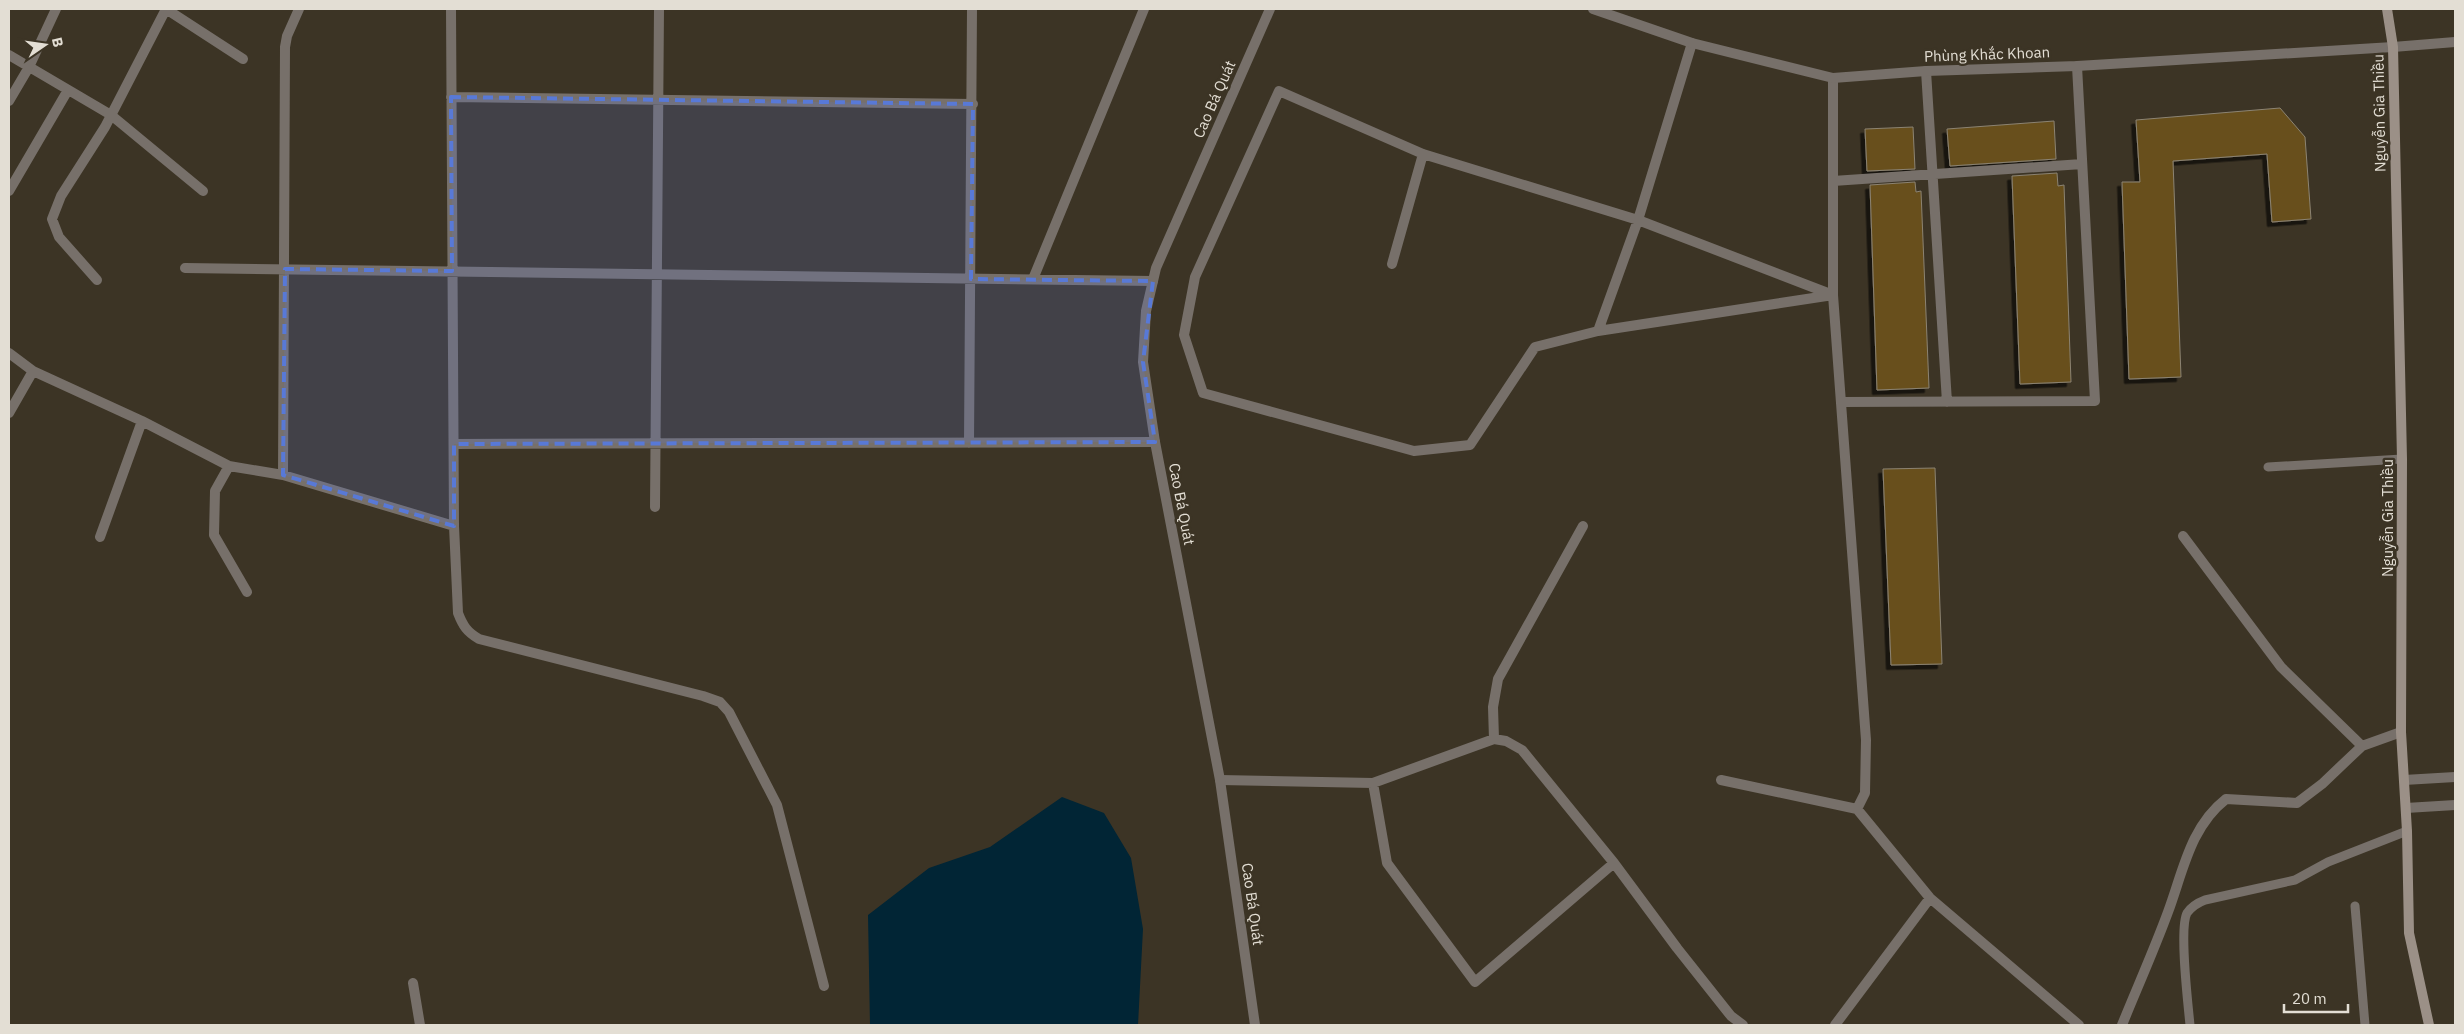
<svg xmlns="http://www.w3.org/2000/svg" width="2464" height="1034" font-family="'IBM Plex Sans',sans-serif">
	<defs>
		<filter id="shadow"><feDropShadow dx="-4.5" dy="4.5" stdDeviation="0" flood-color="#0009"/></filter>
	</defs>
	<rect width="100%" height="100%" fill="#3c3425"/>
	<path fill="#012535" d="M1062,797L1104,813L1131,858L1143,929L1138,1025H870L868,915L929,868L990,847Z"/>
	<path fill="#67501e" stroke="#8c8372" filter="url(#shadow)" d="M2280,108L2305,137L2311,219L2272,222L2267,154L2173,161L2181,377L2129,379L2122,182H2140L2136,120Z
		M2054,121L2056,159L1950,166L1947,129Z
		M1913,127L1915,169L1867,171L1865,129Z
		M2057,173L2058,186L2064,185L2071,382L2020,384L2012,176Z
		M1915,182L1916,192L1921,191L1929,388L1877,390L1870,185Z
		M1935,468L1942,664L1891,665L1883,469Z"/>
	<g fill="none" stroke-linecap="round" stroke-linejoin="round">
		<path stroke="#77706a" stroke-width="9" d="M2268,467L2402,459
			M2355,906L2365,1025
			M2190,1025C2188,1004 2179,928 2187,913C2192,906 2197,903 2205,900L2295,880L2328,862L2407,831"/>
		<path stroke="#77706a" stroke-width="10" d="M166,9L243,59
			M451,9L454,526L458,613C463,626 467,632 479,639L703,696L720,702L729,712L777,805L824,986
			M2393,47L2455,42
			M9,55L111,115L203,191
			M1926,71L1947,402
			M1833,78V295L1866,740L1865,793L1857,809L1930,898L2079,1025
			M1279,91L1423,154L1638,220L1833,295L1598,331L1535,347L1470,445L1414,451L1203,393L1184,335L1195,277Z
			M451,97L973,104
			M9,101L29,67L56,9
			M1833,181L2082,164
			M9,191L68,90
			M1392,264L1423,154
			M185,268L1153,281
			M1033,279L1144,9
			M97,280L59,237L52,219L61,196L105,127L166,9
			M1598,331L1638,220L1692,43
			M9,353L33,371L142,421L229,466L283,475L454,526
			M1841,402L2095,401L2077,66
			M9,413L33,371
			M969,443L972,9
			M454,444L1155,442
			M229,466L215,491L214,535L247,592
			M283,475L285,47L287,36L299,9
			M655,507L659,9
			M2183,536L2281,667L2362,746
			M100,537L142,421
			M1494,739L1493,707L1498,679L1583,526
			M1220,780L1373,783L1494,739L1506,741L1522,750L1614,863L1677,948L1731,1016L1743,1025
			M1721,780L1857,809
			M2404,780L2455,777
			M1373,783L1387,863L1475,982L1614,863
			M2406,808L2455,805
			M413,983L420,1025
			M1835,1025L1930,898
			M2122,1025C2137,988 2154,950 2168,912C2183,872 2190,827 2226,799L2297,803L2322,784L2362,746L2401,732"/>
		<path stroke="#77706a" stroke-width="10" d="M1593,9L1692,43L1833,78L1926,71L2077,66L2393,47
			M1255,1025L1220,780L1155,442L1143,362L1146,311L1156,268L1270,9"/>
		<path stroke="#9b9087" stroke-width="10" d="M2387,9L2393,47L2402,459L2401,732L2407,831L2409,933L2429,1025"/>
	</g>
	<path fill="#5879d7" fill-opacity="0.2" stroke="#5879d7" stroke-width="4" stroke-dasharray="10 6" stroke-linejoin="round" d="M451,97L973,104L971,279L1153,281L1143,362L1155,442L454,444V526L283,475L285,269L452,271Z"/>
	<g text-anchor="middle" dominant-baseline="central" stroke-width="5" stroke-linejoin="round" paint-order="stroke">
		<g font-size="15" fill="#e3ded4" stroke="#3c3425">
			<text transform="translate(1987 54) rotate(-2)">Phùng Khắc Khoan</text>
			<text transform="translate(1214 99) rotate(-66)">Cao Bá Quát</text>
			<text transform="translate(2379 113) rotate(-91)">Nguyễn Gia Thiều</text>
			<text transform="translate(1182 504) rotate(79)">Cao Bá Quát</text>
			<text transform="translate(2387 518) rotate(-90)">Nguyễn Gia Thiều</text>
			<text transform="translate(1253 904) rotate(82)">Cao Bá Quát</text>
		</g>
	</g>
	<rect width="2464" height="1034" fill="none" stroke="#e3ded4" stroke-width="20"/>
	<g transform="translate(45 45) rotate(77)" stroke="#3c3425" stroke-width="4" paint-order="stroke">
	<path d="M0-4L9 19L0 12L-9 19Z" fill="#e3ded4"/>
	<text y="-8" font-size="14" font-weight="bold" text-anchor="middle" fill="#e3ded4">B</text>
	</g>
	<path d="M2284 1004v8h64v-8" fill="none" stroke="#e3ded4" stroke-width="2.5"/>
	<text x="2292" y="1004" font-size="15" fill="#e3ded4" stroke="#3c3425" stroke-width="4" paint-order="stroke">20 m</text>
</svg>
